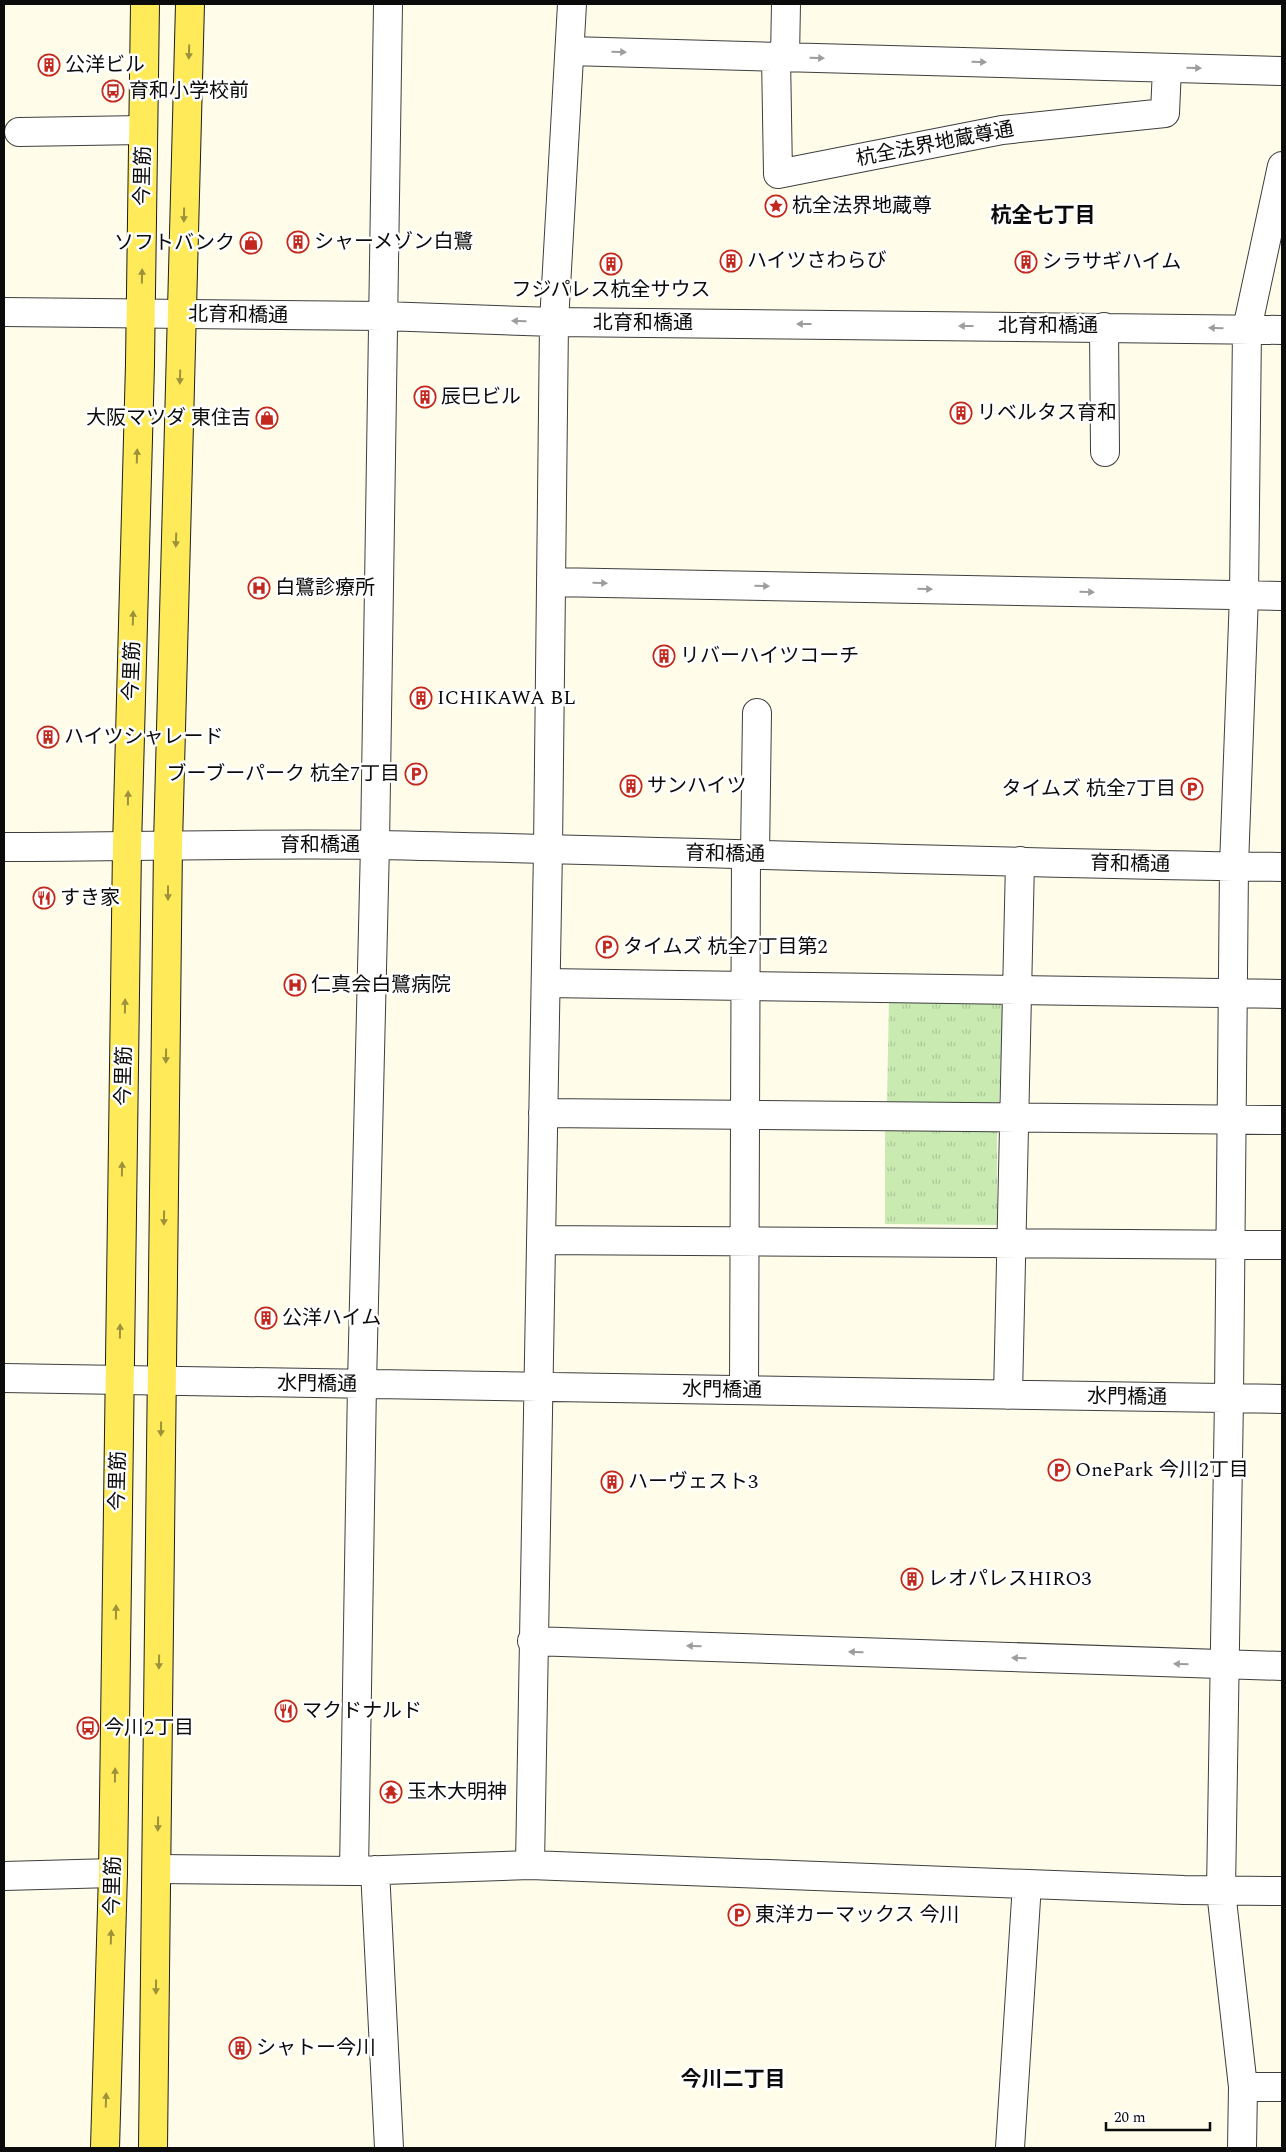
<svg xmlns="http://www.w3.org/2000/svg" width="1286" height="2152" font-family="Spectral,'Noto Sans JP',serif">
	<defs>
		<pattern id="park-tufts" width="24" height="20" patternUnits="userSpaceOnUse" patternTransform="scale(1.25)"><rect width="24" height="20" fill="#c9ebb2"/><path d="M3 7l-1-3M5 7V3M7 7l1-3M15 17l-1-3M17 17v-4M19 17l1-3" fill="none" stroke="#abc898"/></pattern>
	</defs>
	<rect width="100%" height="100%" fill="#fffdea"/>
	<path fill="url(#park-tufts)" d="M889,999L1004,1003L999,1105L887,1102Z
		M885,1128L997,1130V1225L885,1224Z"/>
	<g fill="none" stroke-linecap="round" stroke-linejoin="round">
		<g stroke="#3e3e3e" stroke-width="30">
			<path id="minor" d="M570,51L1282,71
				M776,57L778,174L1002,130L1165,113L1167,68
				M785,57L786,4
				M19,132L143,130
				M4,312L383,316L554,322L1282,330
				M1104,327L1105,452
				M551,582L1282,596
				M4,847C128,847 252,843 376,845C678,851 980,863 1282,867
				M755,855L757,713
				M546,983L1282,994
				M543,1113L1282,1120
				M541,1240L1282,1245
				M4,1378L1282,1399
				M744,1390L746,855
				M1008,1395L1020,861
				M532,1641L1282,1666
				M530,1865L548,849L554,322L572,4
				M157,1869L354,1871L530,1865L1184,1890L1282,1891
				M375,1870L389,2148
				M354,1871L362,1384L375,845L388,4
				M4,1876L113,1873
				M1243,2087H1282
				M1010,2148L1027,1884
				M1242,2148L1243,2087L1221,1891L1229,1398L1234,866L1244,595L1247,329L1282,166"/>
		</g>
		<g stroke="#1c1c1c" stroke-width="30">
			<path id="major" d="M105,2148L113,1873L127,847L140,364L145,4
				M153,2148L168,844L190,4"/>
		</g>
		<use href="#minor" stroke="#fff" stroke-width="28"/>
		<use href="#major" stroke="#ffea5a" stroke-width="28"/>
	</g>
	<defs><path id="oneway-solid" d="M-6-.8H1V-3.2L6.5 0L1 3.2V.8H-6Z" transform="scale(1.25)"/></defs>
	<g fill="#9d913a">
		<use href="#oneway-solid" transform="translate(189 52) rotate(92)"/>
		<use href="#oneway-solid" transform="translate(184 215) rotate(91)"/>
		<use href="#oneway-solid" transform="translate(142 276) rotate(-89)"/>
		<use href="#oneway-solid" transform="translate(180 377) rotate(92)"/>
		<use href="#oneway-solid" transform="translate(137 456) rotate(-88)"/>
		<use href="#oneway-solid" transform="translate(176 540) rotate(92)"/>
		<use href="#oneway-solid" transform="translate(133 618) rotate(-88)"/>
		<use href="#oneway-solid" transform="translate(128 798) rotate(-89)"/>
		<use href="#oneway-solid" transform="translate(168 893) rotate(90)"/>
		<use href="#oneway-solid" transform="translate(125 1006) rotate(-89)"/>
		<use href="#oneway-solid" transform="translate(166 1056) rotate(91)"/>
		<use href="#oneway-solid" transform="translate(122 1169) rotate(-89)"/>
		<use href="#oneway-solid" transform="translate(164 1218) rotate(91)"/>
		<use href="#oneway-solid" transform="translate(120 1331) rotate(-89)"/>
		<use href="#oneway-solid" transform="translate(161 1429) rotate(91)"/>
		<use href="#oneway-solid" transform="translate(116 1612) rotate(-89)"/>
		<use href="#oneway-solid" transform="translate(159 1662) rotate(91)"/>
		<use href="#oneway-solid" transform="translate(115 1775) rotate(-89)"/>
		<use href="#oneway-solid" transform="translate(158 1824) rotate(91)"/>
		<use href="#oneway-solid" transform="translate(111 1937) rotate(-88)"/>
		<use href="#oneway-solid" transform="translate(156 1987) rotate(91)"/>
		<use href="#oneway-solid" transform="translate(106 2100) rotate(-88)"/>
	</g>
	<g fill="#9d9d9d">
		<use href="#oneway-solid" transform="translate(619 52) rotate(2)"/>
		<use href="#oneway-solid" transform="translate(817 58) rotate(2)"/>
		<use href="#oneway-solid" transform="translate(979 62) rotate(2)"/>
		<use href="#oneway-solid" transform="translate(1194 68) rotate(2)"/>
		<use href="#oneway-solid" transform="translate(519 321) rotate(-178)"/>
		<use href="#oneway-solid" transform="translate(804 324) rotate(-180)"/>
		<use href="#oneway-solid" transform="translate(966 326) rotate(-180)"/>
		<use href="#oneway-solid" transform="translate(1216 328) rotate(-179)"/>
		<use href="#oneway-solid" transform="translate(600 583) rotate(1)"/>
		<use href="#oneway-solid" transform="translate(762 586) rotate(1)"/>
		<use href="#oneway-solid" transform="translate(925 589) rotate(1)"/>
		<use href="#oneway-solid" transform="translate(1087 592) rotate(1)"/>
		<use href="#oneway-solid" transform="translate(694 1646) rotate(-178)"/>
		<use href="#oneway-solid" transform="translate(856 1652) rotate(-178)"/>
		<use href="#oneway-solid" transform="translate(1019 1658) rotate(-178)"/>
		<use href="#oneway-solid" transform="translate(1181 1664) rotate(-178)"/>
	</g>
	<defs>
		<g id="building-ring" transform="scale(1.125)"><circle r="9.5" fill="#fff" stroke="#c2281d" stroke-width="1.5"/><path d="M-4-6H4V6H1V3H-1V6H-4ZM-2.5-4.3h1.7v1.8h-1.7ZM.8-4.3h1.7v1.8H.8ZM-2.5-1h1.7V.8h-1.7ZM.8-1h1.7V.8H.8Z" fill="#c2281d"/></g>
		<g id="bus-ring" transform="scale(1.125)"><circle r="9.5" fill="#fff" stroke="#c2281d" stroke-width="1.5"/><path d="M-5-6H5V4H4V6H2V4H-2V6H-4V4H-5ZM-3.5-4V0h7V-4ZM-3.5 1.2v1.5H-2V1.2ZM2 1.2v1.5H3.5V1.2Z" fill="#c2281d"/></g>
		<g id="sight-ring" transform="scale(1.125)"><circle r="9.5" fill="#fff" stroke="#c2281d" stroke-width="1.5"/><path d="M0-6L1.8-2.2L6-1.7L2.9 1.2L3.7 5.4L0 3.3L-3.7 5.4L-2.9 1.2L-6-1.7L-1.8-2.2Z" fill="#c2281d"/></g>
		<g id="shop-ring" transform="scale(1.125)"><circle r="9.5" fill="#fff" stroke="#c2281d" stroke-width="1.5"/><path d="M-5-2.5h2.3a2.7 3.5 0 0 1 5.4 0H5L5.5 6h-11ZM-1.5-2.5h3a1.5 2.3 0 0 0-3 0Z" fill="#c2281d"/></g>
		<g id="hospital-ring" transform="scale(1.125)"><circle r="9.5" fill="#fff" stroke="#c2281d" stroke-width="1.5"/><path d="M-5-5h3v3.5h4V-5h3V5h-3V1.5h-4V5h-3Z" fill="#c2281d"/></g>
		<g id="parking-ring" transform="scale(1.125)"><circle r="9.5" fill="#fff" stroke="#c2281d" stroke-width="1.5"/><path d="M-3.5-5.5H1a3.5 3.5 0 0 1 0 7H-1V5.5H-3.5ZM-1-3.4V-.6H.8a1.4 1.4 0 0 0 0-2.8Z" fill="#c2281d"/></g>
		<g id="restaurant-ring" transform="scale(1.125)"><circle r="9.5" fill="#fff" stroke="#c2281d" stroke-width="1.5"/><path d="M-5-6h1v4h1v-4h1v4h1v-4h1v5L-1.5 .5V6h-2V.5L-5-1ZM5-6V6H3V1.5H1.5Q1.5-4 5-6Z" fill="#c2281d"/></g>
		<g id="temple-ring" transform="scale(1.125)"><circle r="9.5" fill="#fff" stroke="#c2281d" stroke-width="1.5"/><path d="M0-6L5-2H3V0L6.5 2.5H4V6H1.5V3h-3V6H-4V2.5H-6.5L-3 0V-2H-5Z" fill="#c2281d"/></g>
	</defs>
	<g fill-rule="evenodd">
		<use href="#building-ring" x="49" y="65"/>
		<use href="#bus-ring" x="113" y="91"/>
		<use href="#sight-ring" x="776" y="206"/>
		<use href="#building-ring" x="298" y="242"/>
		<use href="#shop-ring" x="251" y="243"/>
		<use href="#building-ring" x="731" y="261"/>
		<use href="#building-ring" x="1026" y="262"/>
		<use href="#building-ring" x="611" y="264"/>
		<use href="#building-ring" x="425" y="397"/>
		<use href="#building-ring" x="961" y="413"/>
		<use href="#shop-ring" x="267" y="418"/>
		<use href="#hospital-ring" x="259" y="588"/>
		<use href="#building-ring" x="664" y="656"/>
		<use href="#building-ring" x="421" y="698"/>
		<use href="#building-ring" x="48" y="737"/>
		<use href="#parking-ring" x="416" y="774"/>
		<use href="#building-ring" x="631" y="786"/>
		<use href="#parking-ring" x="1192" y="789"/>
		<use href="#restaurant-ring" x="44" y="898"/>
		<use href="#parking-ring" x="607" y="947"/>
		<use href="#hospital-ring" x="295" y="985"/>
		<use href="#building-ring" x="266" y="1318"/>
		<use href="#parking-ring" x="1059" y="1470"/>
		<use href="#building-ring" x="612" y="1482"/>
		<use href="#building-ring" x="912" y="1579"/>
		<use href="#restaurant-ring" x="286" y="1711"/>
		<use href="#bus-ring" x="88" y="1728"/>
		<use href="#temple-ring" x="391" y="1792"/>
		<use href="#parking-ring" x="739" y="1915"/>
		<use href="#building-ring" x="240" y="2048"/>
	</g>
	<g text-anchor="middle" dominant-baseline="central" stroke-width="5" stroke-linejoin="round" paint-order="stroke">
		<g font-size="20" fill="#0b0b0b" stroke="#fff" text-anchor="start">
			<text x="65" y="65">公洋ビル</text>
			<text x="129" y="91">育和小学校前</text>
			<text x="792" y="206">杭全法界地蔵尊</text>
			<text x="314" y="242">シャーメゾン白鷺</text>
			<text x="235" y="243" text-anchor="end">ソフトバンク</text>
			<text x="747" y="261">ハイツさわらび</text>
			<text x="1042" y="262">シラサギハイム</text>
			<text x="611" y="290" text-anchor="middle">フジパレス杭全サウス</text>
			<text x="441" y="397">辰巳ビル</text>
			<text x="977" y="413">リベルタス育和</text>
			<text x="251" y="418" text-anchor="end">大阪マツダ 東住吉</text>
			<text x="275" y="588">白鷺診療所</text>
			<text x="680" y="656">リバーハイツコーチ</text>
			<text x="437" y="698">ICHIKAWA BL</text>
			<text x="64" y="737">ハイツシャレード</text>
			<text x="400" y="774" text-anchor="end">ブーブーパーク 杭全7丁目</text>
			<text x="647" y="786">サンハイツ</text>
			<text x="1176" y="789" text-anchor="end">タイムズ 杭全7丁目</text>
			<text x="60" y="898">すき家</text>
			<text x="623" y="947">タイムズ 杭全7丁目第2</text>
			<text x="311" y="985">仁真会白鷺病院</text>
			<text x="282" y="1318">公洋ハイム</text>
			<text x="1075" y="1470">OnePark 今川2丁目</text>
			<text x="628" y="1482">ハーヴェスト3</text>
			<text x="928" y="1579">レオパレスHIRO3</text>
			<text x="302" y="1711">マクドナルド</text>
			<text x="104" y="1728">今川2丁目</text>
			<text x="407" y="1792">玉木大明神</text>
			<text x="755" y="1915">東洋カーマックス 今川</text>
			<text x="256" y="2048">シャトー今川</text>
		</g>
		<g font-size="20" fill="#0b0b0b" stroke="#fff">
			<text transform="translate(935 144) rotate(-11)">杭全法界地蔵尊通</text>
			<text transform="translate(143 176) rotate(-89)">今里筋</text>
			<text transform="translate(238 315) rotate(1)">北育和橋通</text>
			<text x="643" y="323">北育和橋通</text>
			<text x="1048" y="326">北育和橋通</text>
			<text transform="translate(132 671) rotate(-88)">今里筋</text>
			<text x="320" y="845">育和橋通</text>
			<text transform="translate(725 854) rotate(1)">育和橋通</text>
			<text transform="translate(1130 864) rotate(1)">育和橋通</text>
			<text transform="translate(124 1076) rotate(-89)">今里筋</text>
			<text transform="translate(317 1384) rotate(1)">水門橋通</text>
			<text transform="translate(722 1390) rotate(1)">水門橋通</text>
			<text transform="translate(1127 1397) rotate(1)">水門橋通</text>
			<text transform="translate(118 1481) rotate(-89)">今里筋</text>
			<text transform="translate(113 1886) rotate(-89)">今里筋</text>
		</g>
		<g font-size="21" font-weight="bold" fill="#0b0b0b" stroke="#fff">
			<text x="1043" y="216">杭全七丁目</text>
			<text x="733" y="2080">今川二丁目</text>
		</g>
	</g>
	<rect width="1286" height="2152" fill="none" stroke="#0b0b0b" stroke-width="10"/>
	<path d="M1106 2122v8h104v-8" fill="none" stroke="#0b0b0b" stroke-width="2.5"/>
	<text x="1114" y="2122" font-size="15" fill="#0b0b0b" stroke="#ffffff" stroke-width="4" paint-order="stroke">20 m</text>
</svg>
